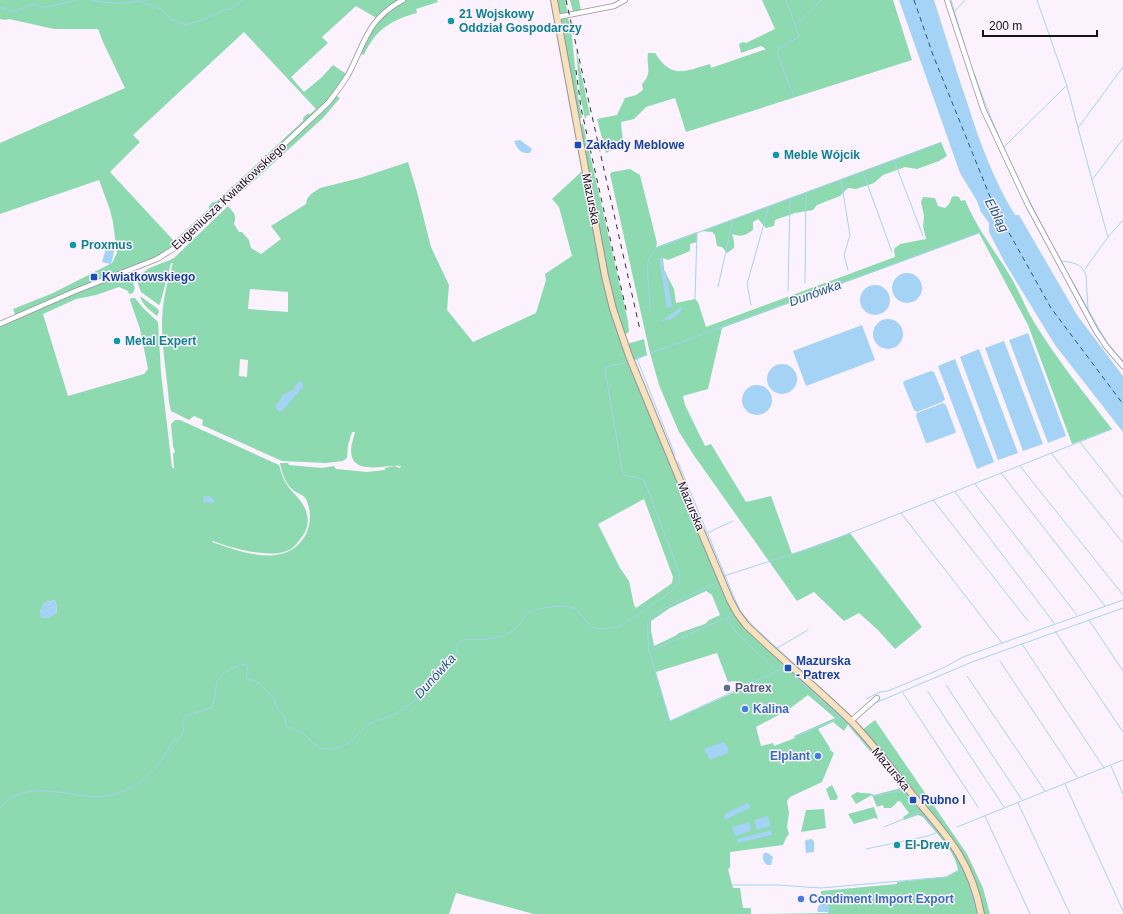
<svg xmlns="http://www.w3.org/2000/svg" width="1123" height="914" font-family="Helvetica,sans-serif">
	<rect width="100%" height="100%" fill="#fbf2fd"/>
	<path fill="#8dd9b0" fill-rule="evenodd" d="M0,0H437L438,2L416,9L417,13C391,20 375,30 364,55L358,53L378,19L356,6L322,37L328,43L291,77L304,92L321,78L333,65L348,75L335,95L340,98L323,118L256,179L245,189L242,184L165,254L16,317L13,309L53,293L112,263L117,253L113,222L110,210L99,180L0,214V143L125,88L103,42L98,29H54L9,19L5,20L0,19ZM244,32L316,109L310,114H307L303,118V121L216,202H213L209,206V209L174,241L110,172L140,142L133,135Z
		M556,0H565L568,14H562L559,13Z
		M570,0H579L581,11L573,12Z
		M762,0H893L912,60L686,132L675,98L646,107L634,119L621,122C621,129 624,138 622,144L606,153L597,119L617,115L625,98L636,95L643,90L642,84C653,73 646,67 648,53H655C672,80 685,71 710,64L711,68L766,49L761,46L741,53L739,44L743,42L746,43L775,29Z
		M568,18L571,28L578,96L582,118L579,119L560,20Z
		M576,49L590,115L586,116V118L585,119L580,95Z
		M583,124L628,321L629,332L624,335L618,317L608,277L580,125Z
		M941,142L947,156L939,161L917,169L905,167L883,175L874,183L856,189L848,188L840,196L817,205L813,210L795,213L775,220L774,226L766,228L758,219L753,222V230C745,236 741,237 732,234L734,241V248L727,253L722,247L717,246L715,235L712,232L701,231Z
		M408,162L417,192L431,247L449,285L447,310L473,342L536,313L546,280L545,274L572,256L559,207L552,199L581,172L584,171L606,291L731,606L858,733L945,836L966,871L979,914H763L828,913L829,905H820L821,891L897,884V882L946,877L958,870C955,850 935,832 923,817L918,815L904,820L903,817L909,813L900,801L896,802L897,803L891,808H884L883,805L877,807L872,795L856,804L851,796L857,792C863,794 869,792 874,795L901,788L848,724L844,731L833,722L818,729L830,748V750L834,753L822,782L790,797L787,801L789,813L787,827L789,834L786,838L783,845L730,852V868L728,869L733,888H740L743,908H751V914H534L456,893L449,914H0V327L74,293L125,273L130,275L135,288L133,293L129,294L128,291L119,287L96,295L76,299L43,314L68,396L144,374L148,369L140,329L130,300L131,298H135L143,308L158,322L161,373L172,468H174L173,454L175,452L173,446L171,424L175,420H180L279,465C281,472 283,479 287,485C294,495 305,502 307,515C309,523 307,531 301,538C298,542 295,546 291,549C273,560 231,548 213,541L212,542C241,552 287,570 306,534C311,524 311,512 307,501C304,494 298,494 293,490C285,483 282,473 280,463H288L289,465L322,468L334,466L336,469L367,472L385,470V468L394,466L400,468L401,466C386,464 351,477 351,450C351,444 354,438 355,432H352L348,445L347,458L343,461L326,463L282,461L202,425L203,420L194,416L189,420L171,411L169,402C167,376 162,350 162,324C162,303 167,283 173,263H171L160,304L159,305L141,292L137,281C142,279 141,275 145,271C149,267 167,262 174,258L228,206C234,213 237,215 234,224L239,232H242L249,240L251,248L261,254L281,239L271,226L306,204L307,199L311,194L320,188L360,178ZM250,289L288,292V312L248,309ZM240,359L248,360L247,377L239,376ZM644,499L673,577L672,583L668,586L636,608L634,605L629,581L620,568L598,524ZM706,591L712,595L720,615L709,620L705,624L679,633L675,636L654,646L651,630V621L670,608ZM55,600L57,607L56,614L40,611L46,602ZM717,653L728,682L735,681L739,690L670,721L656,672ZM808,695L835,718L794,736L795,738L774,746L773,743L761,746L756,727L788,710Z
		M630,169L640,175L657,243L656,247L697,232V242L690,244V251L668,260L663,258L664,270L674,289L676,303L695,299L698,302L706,327L895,257L894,249L900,244L926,239L923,226L924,216L921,202L923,197L935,198L938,206L945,208L949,204L952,197L955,196L959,197L961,201L965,200C977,229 996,252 1012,279C1020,293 1026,309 1034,322C1057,360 1085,394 1112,429L1072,444L1028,325L979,233L722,328L708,389L683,396L685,405L705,446L711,444L746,502L771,496L792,554L850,533L922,627L895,649L878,630L859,613L844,621L814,592L797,601L693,454L679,432L667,404L659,385L649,349L610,174L612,172Z
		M140,296L158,309L159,312L157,316C150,310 143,306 140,296Z
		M644,339L647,355L633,360L627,344Z
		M875,720L967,854L983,888L990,914H983L971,871L862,730Z
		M832,785L838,797L836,800H830L826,789Z
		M874,807L878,819L874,818L854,824L848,814Z
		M824,809L826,828L801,832L806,810Z"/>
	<path fill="#a4d3f5" d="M899,0H934C945,35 956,70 968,105C980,143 994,181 1015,215H1019L1077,315L1123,376V432L1055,345L1005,263L989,232V223L981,212L977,201L960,173Z
		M520,140L532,149L530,153C521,154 517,149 514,141Z
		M107,245L115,248L111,264L102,262Z
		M659,258H662L664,270L666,272L672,307L668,308H667Z
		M892 288a15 15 0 1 1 30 0a15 15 0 1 1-30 0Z
		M860 300a15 15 0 1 1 30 0a15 15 0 1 1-30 0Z
		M681,307L682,309L679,313L670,320L668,319L664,321L660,322Z
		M873 334a15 15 0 1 1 30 0a15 15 0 1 1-30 0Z
		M862,325L875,360L806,386L793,351Z
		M1028,333L1066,436L1048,443L1009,340Z
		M1004,341L1043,444L1023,451L985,348Z
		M979,349L1018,453L998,460L960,357Z
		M955,359L994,462L977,469L938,366Z
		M767 379a15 15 0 1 1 30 0a15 15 0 1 1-30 0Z
		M931,371L934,372L945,399L942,402L917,412L914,410L903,383L904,381Z
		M300,381L303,383V387L282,411L280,412L276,409L275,406L280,401L282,395L293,390L297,383Z
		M742 400a15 15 0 1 1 30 0a15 15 0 1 1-30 0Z
		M943,403L946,405L956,432L955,433L928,443H926L916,416L917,413Z
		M205,496H209L215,501L213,503L203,502V498Z
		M55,600L57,607L56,614L49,618H41C38,613 42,608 43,603Z
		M724,742L728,749V753L710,760L704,749Z
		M747,803L749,804L750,808L725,820L724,816L726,813Z
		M768,816L771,826L757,830L754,820Z
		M749,822L751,831L735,836L732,827Z
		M771,830L772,835L738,843L737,839Z
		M812,839L814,841V852L806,853L805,841L806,840Z
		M764,853H768L773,857L771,865H767C763,863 762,856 764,853Z
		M819,905H829V912H818L817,910Z"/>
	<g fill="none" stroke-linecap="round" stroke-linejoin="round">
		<path stroke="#a4d3f5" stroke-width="1" d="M92,0C103,3 115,3 126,3C130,3 134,0 139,1L161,9L171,19L186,25L205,19L224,10L231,9L243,0
			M786,0L795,25
			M951,0L972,70
			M1037,0L1067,86L1078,128
			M0,7L11,11H15L33,4L42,7H49L75,0
			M955,11L965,0
			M974,73C1005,163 1053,247 1099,329L1108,344L1123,361
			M794,97L777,53L780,48L799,37L795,25L821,0
			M1004,147L1066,86
			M894,160L923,236
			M863,172L892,252
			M841,180L850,235L844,255L848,270
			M1092,180L1078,128L1123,67
			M1108,237L1092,180L1123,139
			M1062,261C1074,263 1081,263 1086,275L1088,309
			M1085,269L1108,237L1123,220
			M805,283L806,193
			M718,287L733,219
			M788,291L790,198
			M695,299L697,233
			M751,305L747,284L769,206
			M650,310L647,262L656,248L934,145
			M651,353L979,233
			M637,359L675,455
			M634,360L647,355
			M1080,442L1123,497
			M1051,453L1123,543
			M678,462L736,602L741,612L753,626L852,717
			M1020,466L1123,595
			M1001,473L1105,606
			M975,484L1077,615
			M955,492L1054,623
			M933,500L1028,621
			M901,513L1002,643
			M707,533L733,521
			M724,576L820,545L1112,429
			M717,583C701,590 655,609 647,622L649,651L670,721L786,667
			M725,618L738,634L773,668
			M1089,620L1123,671
			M1055,631L1123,732
			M1022,644L1123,608
			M777,648L808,630
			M650,651L733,615
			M1000,661L1077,777
			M794,675L845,722
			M967,676L1045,791
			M946,685L1022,800
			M928,692L1004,807
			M903,693L978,807
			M866,699L880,692L888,691L943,668L963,657L1123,600
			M873,704L972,662L1022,644L1104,768
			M855,721L939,821
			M849,726L901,787
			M794,737L840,718
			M1111,766L1123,794
			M1065,784L1123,911
			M872,796L903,790L921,812
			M1018,803L1070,914
			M0,808C22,778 67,796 97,797C111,797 129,790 140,782C149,775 159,766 165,755C167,752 168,748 170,745C173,741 179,739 182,735C185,729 181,723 184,717L212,707C215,701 215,694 216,687C217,672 232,669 244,664L247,665C249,670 245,673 247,678L259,683L274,699L277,708L285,717L286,726L303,733L312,742L323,749H334L348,744L367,725L397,713L414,701L434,673L449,665L457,652V644L465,639C482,641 505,639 518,626C522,622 523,617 527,613C537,608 568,602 577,610C585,617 588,628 600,629C606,629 613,628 619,626C626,623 676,590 679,584C680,580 680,576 679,572L645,482L642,479L624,475L622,470L605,370L606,367L628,362
			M924,816L939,833
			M985,816L1030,914
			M884,827L921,812
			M957,827L1123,760
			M866,849L928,836L938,832
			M968,880L977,914
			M733,885H777L821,888L946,877L963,868L942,836"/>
		<path stroke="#1e597f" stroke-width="1" stroke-dasharray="5 4" stroke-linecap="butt" d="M914,0L933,55L993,204L1051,308L1123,404"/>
		<g stroke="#99919a" stroke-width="6">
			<path id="minor" d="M947,0L983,109L1028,205L1096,331L1106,346L1123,366
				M558,17L614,6L625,0
				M0,324L73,292L157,259L173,249L328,103C335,94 342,85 348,75C365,43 367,19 403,0
				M851,721L877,698"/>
		</g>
		<g stroke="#99919a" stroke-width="8">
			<path id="secondary" d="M554,0L605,276L613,309L629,356L695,517L730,600L737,613L746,625C780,658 817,688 851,721C874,745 894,772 915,798C948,837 971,861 981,914"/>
		</g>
		<use href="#minor" stroke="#fff" stroke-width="4.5"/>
		<use href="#secondary" stroke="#f7e2be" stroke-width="6"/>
		<path stroke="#322e33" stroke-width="1" stroke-dasharray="5 5" stroke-linecap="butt" d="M566,0L640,330
			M576,70L581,108L627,314"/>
	</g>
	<g fill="#0f9aa8" stroke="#fbf2fd" stroke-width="1.5">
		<circle cx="451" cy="21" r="4"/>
		<circle cx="776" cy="155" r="4"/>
		<circle cx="73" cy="245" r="4"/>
		<circle cx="117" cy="341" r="4"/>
		<circle cx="897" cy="845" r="4"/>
	</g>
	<g fill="#1a4fb4" stroke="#fbf2fd" stroke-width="1.5">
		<rect x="574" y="141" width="8" height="8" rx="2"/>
		<rect x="90" y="273" width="8" height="8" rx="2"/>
		<rect x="784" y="664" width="8" height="8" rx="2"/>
		<rect x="909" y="796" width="8" height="8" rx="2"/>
	</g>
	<circle fill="#5c6f8a" stroke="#fbf2fd" stroke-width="1.5" cx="727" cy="688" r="4"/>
	<g fill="#3f7fe0" stroke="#fbf2fd" stroke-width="1.5">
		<circle cx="745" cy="709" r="4"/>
		<circle cx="818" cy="756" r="4"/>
		<circle cx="801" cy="899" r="4"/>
	</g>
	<g text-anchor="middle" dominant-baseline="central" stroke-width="3" stroke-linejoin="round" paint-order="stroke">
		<g font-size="12" font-weight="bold" fill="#0d838f" stroke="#fbf2fd" text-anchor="start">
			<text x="459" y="14">21 Wojskowy<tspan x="459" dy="14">Oddział Gospodarczy</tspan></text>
			<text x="784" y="155">Meble Wójcik</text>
			<text x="81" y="245">Proxmus</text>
			<text x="125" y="341">Metal Expert</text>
			<text x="905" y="845">El-Drew</text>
		</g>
		<g font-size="12" font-weight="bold" fill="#164399" stroke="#fbf2fd" text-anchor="start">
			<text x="586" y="145">Zakłady Meblowe</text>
			<text x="102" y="277">Kwiatkowskiego</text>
			<text x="796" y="661">Mazurska<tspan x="796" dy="14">- Patrex</tspan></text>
			<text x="921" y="800">Rubno I</text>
		</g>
		<g font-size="12" fill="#161317" stroke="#fbf2fd">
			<text transform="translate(229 196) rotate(-43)">Eugeniusza Kwiatkowskiego</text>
			<text transform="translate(591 199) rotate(79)">Mazurska</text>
			<text transform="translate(691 506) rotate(67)">Mazurska</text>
			<text transform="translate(891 769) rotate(50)">Mazurska</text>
		</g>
		<g font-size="12" font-weight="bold" fill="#4e5e75" stroke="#fbf2fd" text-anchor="start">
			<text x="735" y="688">Patrex</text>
		</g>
		<g font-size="12" font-weight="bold" fill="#366cbe" stroke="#fbf2fd" text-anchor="start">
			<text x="753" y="709">Kalina</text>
			<text x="810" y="756" text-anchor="end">Elplant</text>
			<text x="809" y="899">Condiment Import Export</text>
		</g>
		<g font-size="13" font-style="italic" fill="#1e597f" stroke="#fbf2fd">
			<text transform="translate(997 215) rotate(62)">Elbląg</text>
			<text transform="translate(815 293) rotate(-20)">Dunówka</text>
			<text transform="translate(435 676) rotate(-48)">Dunówka</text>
		</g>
	</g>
	<path d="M983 30v6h114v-6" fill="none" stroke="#161317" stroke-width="2"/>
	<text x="989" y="30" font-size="12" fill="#161317" stroke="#fbf2fd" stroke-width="3" paint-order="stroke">200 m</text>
</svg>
